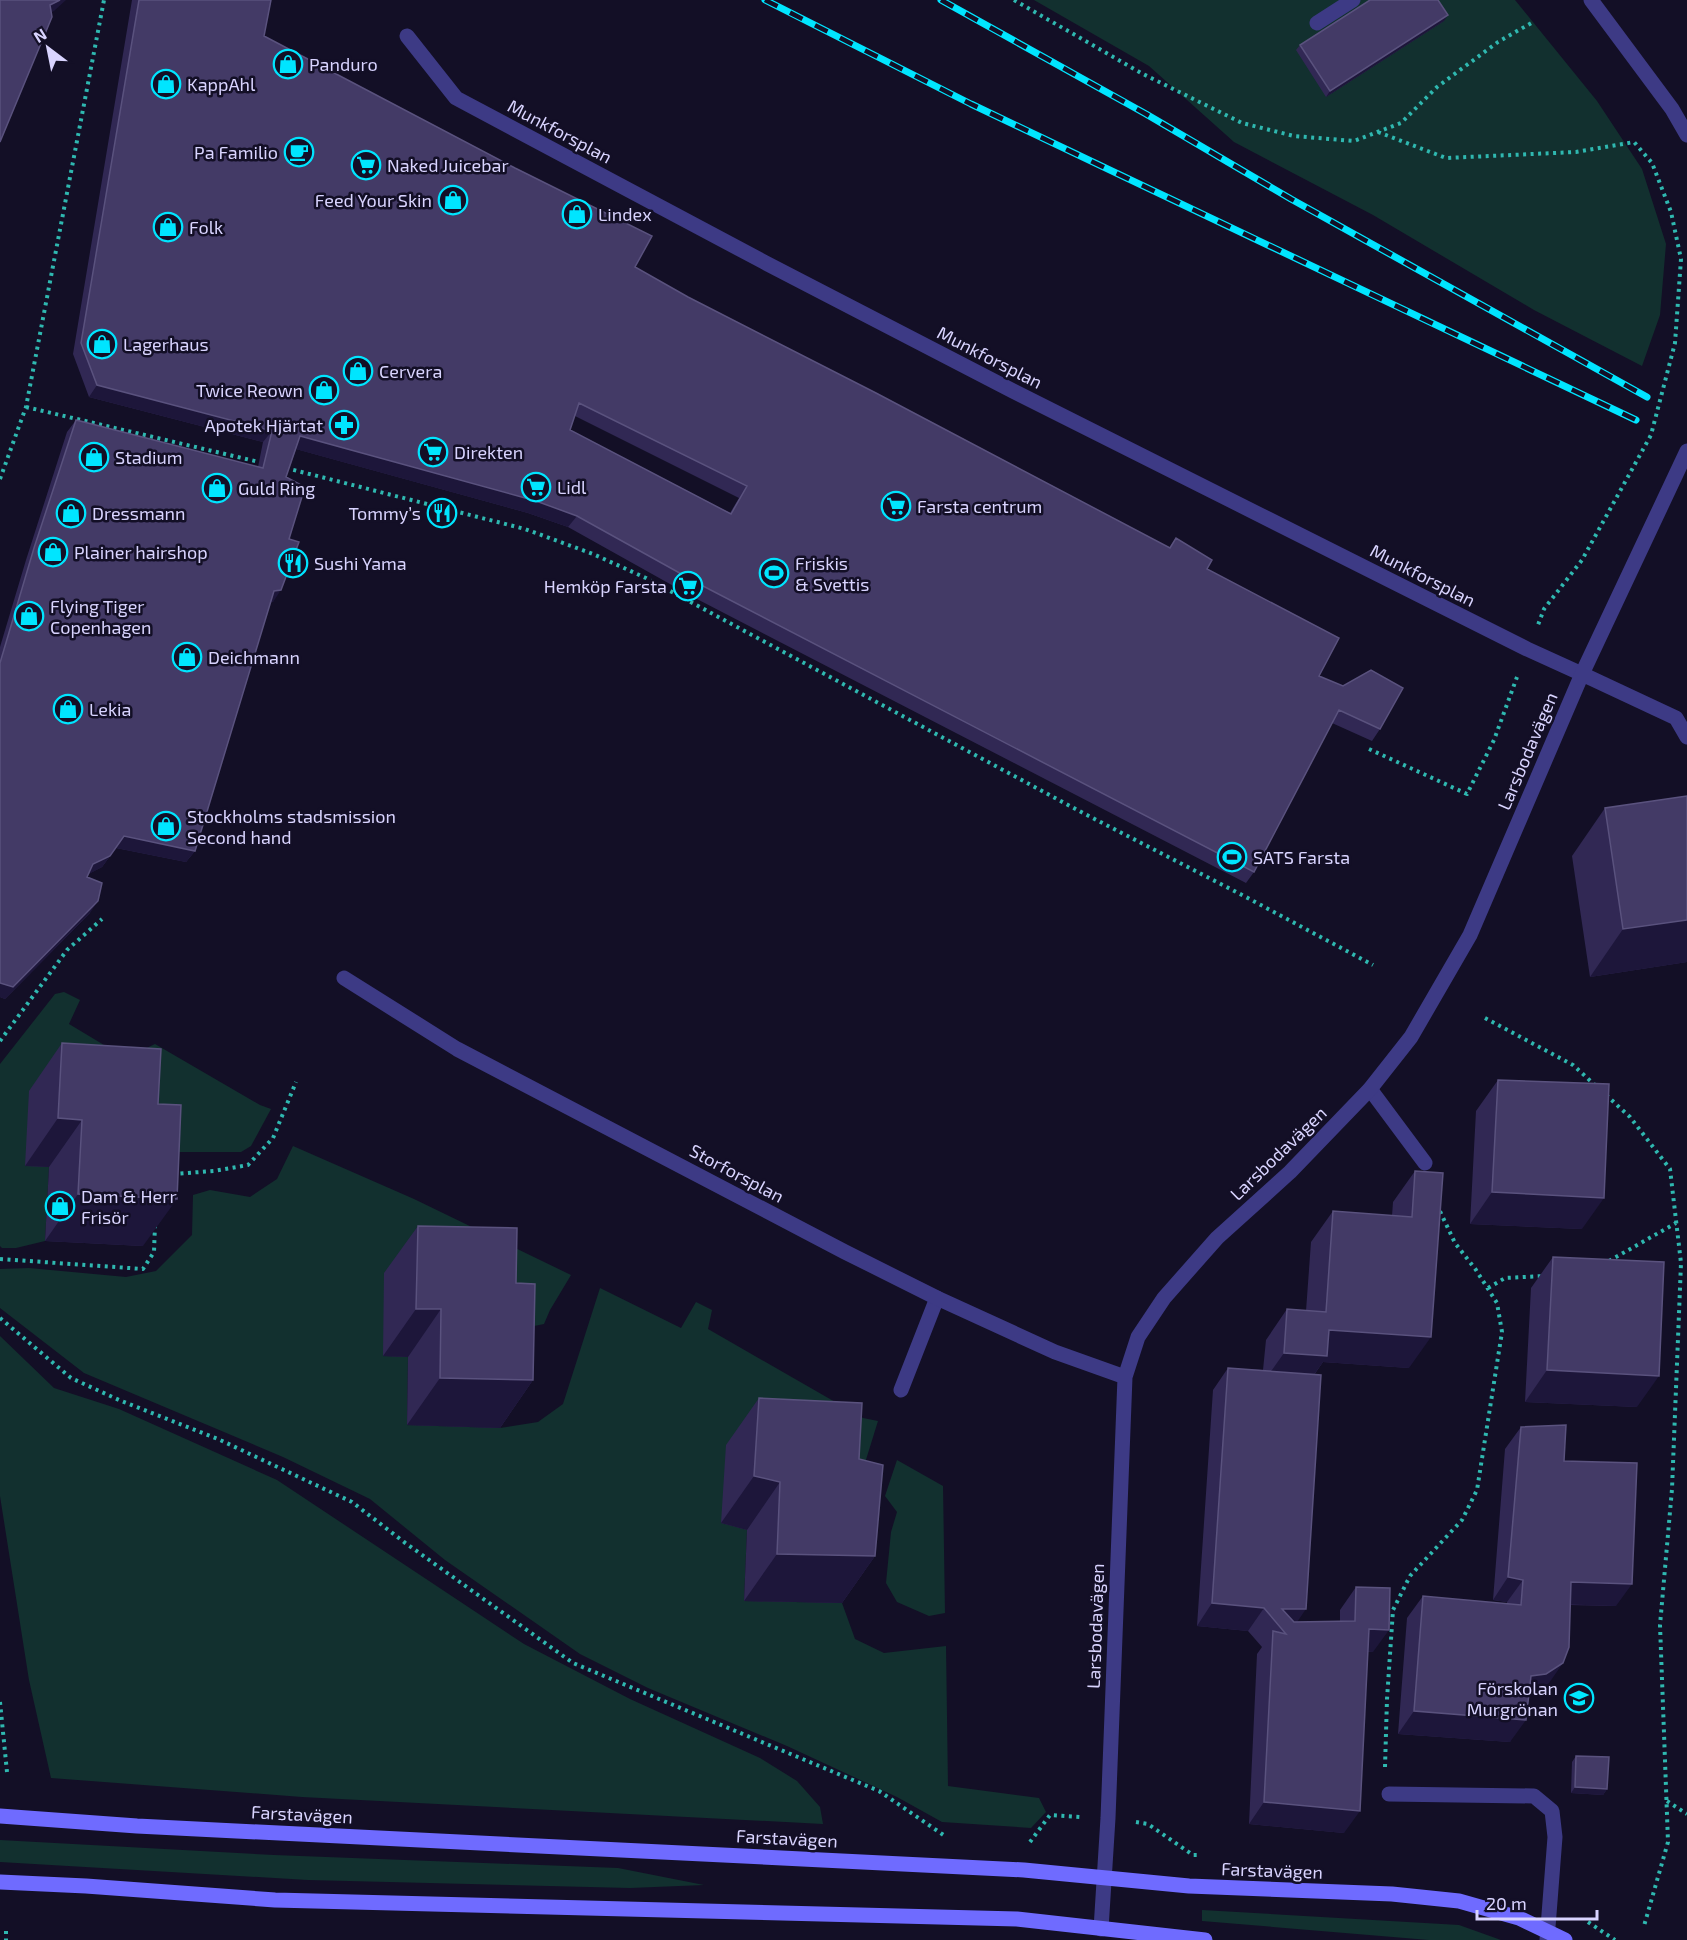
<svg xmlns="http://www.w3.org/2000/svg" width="1687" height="1940" font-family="'Exo 2',sans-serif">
	<rect width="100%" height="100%" fill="#130f26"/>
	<path fill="#12302f" d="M1034,0H1515L1597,101L1642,169L1666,244L1660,315L1642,366L1534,310L1373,215L1234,142L1149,66Z
		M64,992L80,1000L69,1024L104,1045L132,1055L155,1044L260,1105L271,1109L251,1146L241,1152H148L25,1165L49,1167L45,1241L16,1248H2L0,1246V1064L55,994Z
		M293,1146L414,1199L571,1275L550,1310L544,1324L383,1356L408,1357L407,1425L500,1428L538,1422L563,1404L600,1288L681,1328L696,1302L712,1310L708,1329L863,1418L878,1421L860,1479L747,1530L744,1601L842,1603L855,1639L884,1653L946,1646L948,1786L1039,1798L1046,1812L1031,1828L942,1822L897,1797L787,1746L648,1688L580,1654L445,1560L370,1499L283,1457L84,1373L0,1308V1269L29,1268L126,1277L156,1271L192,1235L193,1195L210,1190L250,1197L277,1179Z
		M0,1336L54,1388L119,1409L277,1480L524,1644L630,1699L760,1758L797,1781L820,1807L823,1824L302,1797L51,1778L29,1680L0,1496Z
		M897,1460L943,1486L945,1613L929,1616L897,1602L886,1583L891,1532L897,1512L885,1496Z
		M0,1840L274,1855L618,1868L704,1885L630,1888L308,1880L0,1862Z
		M1202,1910L1459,1925L1501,1940H1429L1202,1921Z"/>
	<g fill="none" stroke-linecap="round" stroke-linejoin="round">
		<path stroke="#2fb8b0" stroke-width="4" stroke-dasharray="3 4.5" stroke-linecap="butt" d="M1014,0L1143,74L1242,123L1294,136L1354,141L1401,123L1437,87L1498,42L1533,22
			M1378,132L1446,158L1576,152L1634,142L1652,163L1671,212L1681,259L1675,343L1651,435L1582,560L1544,609L1538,625
			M26,407L259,462
			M286,468L525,529L593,554L646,578L1083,813L1244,896L1373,965
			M0,479L26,407L104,0
			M1369,749L1467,794L1494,740L1517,677
			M1485,1018L1573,1065L1596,1086
			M0,1041L67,950L102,919
			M1606,1095L1630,1117L1670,1169L1681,1263L1672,1489L1660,1625L1668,1842L1644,1926
			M173,1174L214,1171L248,1165L273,1138L296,1082
			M0,1259L143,1269L154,1252L155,1224
			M1609,1261L1676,1223
			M1488,1288L1505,1278L1544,1276
			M0,1318L71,1378L119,1400L218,1439L352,1502L404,1542L573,1663L879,1791L945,1836
			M0,1702L7,1772
			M1385,1767L1387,1699L1393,1610L1410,1576L1462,1520L1477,1490L1502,1332L1497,1303L1476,1270L1455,1243L1438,1207
			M1667,1801L1687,1814
			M1136,1822L1148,1824L1193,1855H1197
			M1030,1842L1050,1815L1081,1817
			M1588,1922L1615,1940
			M6,1931V1940"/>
		<path stroke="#3d3a85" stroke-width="15" d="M1317,23L1353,0
			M407,36L456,98L764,262L1013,391L1527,649L1582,674
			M1370,1089L1425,1163
			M901,1390L937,1298
			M1389,1794L1534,1796L1552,1811L1555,1837L1547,1940"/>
		<path stroke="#3d3a85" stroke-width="15" d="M1591,0L1672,109L1687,135
			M1582,674L1676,718L1687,737
			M344,978L457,1049L845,1252L937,1298L1055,1352L1125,1377
			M1101,1929L1108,1818L1125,1377L1138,1337L1164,1298L1217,1238L1290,1172L1370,1089L1411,1037L1470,935L1582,674L1687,451"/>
		<path stroke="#6f6bff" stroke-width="15" d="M0,1816L137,1826L1024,1870L1189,1886L1392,1894L1459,1901L1519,1918L1565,1940
			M0,1882L86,1886L275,1900L1017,1919L1205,1940"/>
		<g stroke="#00e5ff" stroke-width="7">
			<path id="rail" d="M765,0L971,104L1636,420
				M941,0L1146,114L1291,199L1647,397"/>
		</g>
		<use href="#rail" stroke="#130f26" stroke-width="4.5" stroke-dasharray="14" stroke-linecap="butt"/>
	</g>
	<path fill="#312854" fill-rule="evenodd" d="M132,0H271L264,36L635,267L688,297L1169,548L1176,538L1207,569L1319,676L1380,729L1372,741L1332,723L1254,872L1246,883L695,598L568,527L528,513L296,449L286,477L289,539L273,602H270L195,851L186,862L116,848L102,867L88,874L87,877L90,913L5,999L0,997V647L26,560L67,432L76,420L258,467L263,442L89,397L73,354ZM575,416L739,498L730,513L570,430Z
		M1444,21L1326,97L1296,50L1300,45Z
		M1605,808L1687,962L1590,977L1572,856Z
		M62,1043L143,1246L45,1241L49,1167L25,1166L29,1091Z
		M1498,1080L1582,1229L1470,1224L1476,1111Z
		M1415,1171L1409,1368L1323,1362L1314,1375L1297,1622L1340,1621V1610L1356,1587L1373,1652H1368L1344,1833L1249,1824L1257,1654L1262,1647L1248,1631L1197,1626L1213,1390L1228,1368L1263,1370L1266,1340L1287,1309L1306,1311L1311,1242L1333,1211L1392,1216L1393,1202Z
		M418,1226L516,1283L533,1380L500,1428L407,1425L408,1357L383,1356L384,1273Z
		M1553,1257L1637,1407L1525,1402L1531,1288Z
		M759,1398L859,1459L875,1556L842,1603L744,1601L747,1530L721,1523L726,1445Z
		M1521,1427L1564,1461L1616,1606L1570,1605L1547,1686L1528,1697L1510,1742L1398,1734L1407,1618L1423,1596L1507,1604V1602L1493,1600L1505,1449Z
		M1576,1756L1607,1789L1603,1795L1571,1793L1572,1762Z"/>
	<path fill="#1d163a" d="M60,0H66L54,11L42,17L50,5Z
		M1448,15L1444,21L1326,97L1330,91Z
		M97,385L272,431L263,442L89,397Z
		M300,436L536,501L577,516L568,527L528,513L292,448Z
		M281,590L273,602L265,603L274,591Z
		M124,836L195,851L186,862L116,848L102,867L85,876L93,864Z
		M98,901L90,913L5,999L0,997V983Z
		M1687,920V962L1590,977L1623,929Z
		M58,1118L82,1120L49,1167L25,1166Z
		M1492,1192L1604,1198L1582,1229L1470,1224Z
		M78,1194L177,1199L143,1246L45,1241Z
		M416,1309H441L408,1357L383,1356Z
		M1329,1330L1431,1337L1409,1368L1323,1362L1305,1387L1262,1384L1284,1353Z
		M1547,1370L1659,1376L1637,1407L1525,1402Z
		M440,1378L533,1380L500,1428L407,1425Z
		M754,1476L780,1482L747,1530L721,1523Z
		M777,1554L875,1556L842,1603L744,1601Z
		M1508,1577L1523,1580L1507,1602L1493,1600Z
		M1571,1582L1632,1584L1616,1606L1555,1604Z
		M1212,1603L1264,1608L1248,1631L1197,1626Z
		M1282,1609H1306L1291,1631Z
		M1369,1629L1389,1630L1373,1652L1353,1651Z
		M1563,1663L1547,1686L1530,1696L1515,1699L1531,1676Z
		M1414,1711L1526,1720L1510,1742L1398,1734Z
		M1575,1787L1607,1789L1603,1795L1571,1793Z
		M1264,1802L1360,1811L1344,1833L1249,1824Z"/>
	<path fill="#433a66" stroke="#5a527e" stroke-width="1.5" fill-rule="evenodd" d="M0,0H60L50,5L52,17L0,142Z
		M139,0H271L264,36L515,168L652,236L635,267L688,297L876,393L1170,548L1176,538L1212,560L1207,569L1339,638L1319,676L1343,686L1371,670L1403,688L1380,729L1339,710L1254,872L703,586L577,516L536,501L300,436L286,477L305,487L289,539L299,542L281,590L274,591L195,851L124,836L110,856L93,864L87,877L102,883L98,901L13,987L0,983V663L34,548L76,420L263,468L272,431L97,385L81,343ZM579,403L747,486L731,514L570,430Z
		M1370,0H1438L1448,15L1330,91L1300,45Z
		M1687,796V920L1623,929L1605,808Z
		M62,1043L161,1049L158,1104L181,1105L177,1199L78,1194L82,1120L58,1118Z
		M1498,1080L1609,1084L1604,1198L1492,1192Z
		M1415,1171L1443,1173L1431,1337L1329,1330L1327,1356L1284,1353L1287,1309L1326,1312L1333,1211L1412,1217Z
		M418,1226L517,1228L516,1283L535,1284L533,1380L440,1378L441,1309H416Z
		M1553,1257L1664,1262L1659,1376L1547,1370Z
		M1228,1368L1321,1375L1306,1609H1282L1294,1622L1355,1621L1356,1587L1390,1588L1389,1630L1369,1629L1360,1811L1264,1802L1273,1631L1286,1634L1264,1608L1212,1603Z
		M759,1398L862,1403L859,1459L883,1465L875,1556L777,1554L780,1482L754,1476Z
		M1566,1425L1564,1461L1637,1463L1632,1584L1571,1582L1569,1647L1563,1663L1546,1674L1531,1676L1526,1720L1414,1711L1423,1596L1521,1605L1523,1580L1508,1577L1521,1427Z
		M1576,1756L1609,1757L1607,1789L1575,1787Z"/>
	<defs>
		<g id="shop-ring" transform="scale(1.5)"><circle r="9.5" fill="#130f26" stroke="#00e5ff" stroke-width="1.5"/><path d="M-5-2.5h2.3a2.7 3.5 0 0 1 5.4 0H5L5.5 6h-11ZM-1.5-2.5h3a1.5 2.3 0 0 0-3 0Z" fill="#00e5ff"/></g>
		<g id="cafe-ring" transform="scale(1.5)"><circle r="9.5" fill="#130f26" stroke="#00e5ff" stroke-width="1.5"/><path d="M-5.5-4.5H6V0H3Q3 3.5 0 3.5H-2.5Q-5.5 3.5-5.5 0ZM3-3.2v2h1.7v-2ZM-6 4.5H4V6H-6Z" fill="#00e5ff"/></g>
		<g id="supermarket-ring" transform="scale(1.5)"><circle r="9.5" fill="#130f26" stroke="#00e5ff" stroke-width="1.5"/><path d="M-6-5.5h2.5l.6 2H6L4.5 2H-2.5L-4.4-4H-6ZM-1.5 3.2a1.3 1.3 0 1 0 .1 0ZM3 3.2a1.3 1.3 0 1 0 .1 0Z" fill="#00e5ff"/></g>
		<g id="pharmacy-ring" transform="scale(1.5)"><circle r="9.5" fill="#130f26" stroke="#00e5ff" stroke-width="1.5"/><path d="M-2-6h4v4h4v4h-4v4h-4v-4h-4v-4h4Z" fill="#00e5ff"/></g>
		<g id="restaurant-ring" transform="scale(1.5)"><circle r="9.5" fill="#130f26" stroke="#00e5ff" stroke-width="1.5"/><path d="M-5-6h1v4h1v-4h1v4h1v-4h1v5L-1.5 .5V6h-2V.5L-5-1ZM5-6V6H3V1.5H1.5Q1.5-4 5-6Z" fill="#00e5ff"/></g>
		<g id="stadium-ring" transform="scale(1.5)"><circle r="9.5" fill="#130f26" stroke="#00e5ff" stroke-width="1.5"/><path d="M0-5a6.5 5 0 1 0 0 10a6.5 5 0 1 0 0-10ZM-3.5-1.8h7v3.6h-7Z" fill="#00e5ff"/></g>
		<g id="school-ring" transform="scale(1.5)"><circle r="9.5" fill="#130f26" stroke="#00e5ff" stroke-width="1.5"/><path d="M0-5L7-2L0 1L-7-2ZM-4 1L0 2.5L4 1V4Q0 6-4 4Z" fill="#00e5ff"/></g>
	</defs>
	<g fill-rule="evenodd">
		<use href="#shop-ring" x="288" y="64"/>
		<use href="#shop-ring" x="166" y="84"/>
		<use href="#cafe-ring" x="299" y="152"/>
		<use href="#supermarket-ring" x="366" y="165"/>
		<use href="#shop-ring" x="453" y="200"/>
		<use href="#shop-ring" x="577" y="214"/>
		<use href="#shop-ring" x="168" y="227"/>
		<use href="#shop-ring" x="102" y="344"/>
		<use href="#shop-ring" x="358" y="371"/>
		<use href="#shop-ring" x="324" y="390"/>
		<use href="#pharmacy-ring" x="344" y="425"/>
		<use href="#supermarket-ring" x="433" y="452"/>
		<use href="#shop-ring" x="94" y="457"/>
		<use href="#supermarket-ring" x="536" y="487"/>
		<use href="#shop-ring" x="217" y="488"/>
		<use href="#supermarket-ring" x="896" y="506"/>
		<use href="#shop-ring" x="71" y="513"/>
		<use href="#restaurant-ring" x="442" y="513"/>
		<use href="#shop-ring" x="53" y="552"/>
		<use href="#restaurant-ring" x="293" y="563"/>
		<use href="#stadium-ring" x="774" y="573"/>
		<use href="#supermarket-ring" x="688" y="586"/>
		<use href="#shop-ring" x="29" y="616"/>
		<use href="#shop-ring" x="187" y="657"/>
		<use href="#shop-ring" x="68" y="709"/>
		<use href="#shop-ring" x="166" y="826"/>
		<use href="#stadium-ring" x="1232" y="857"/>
		<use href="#shop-ring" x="60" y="1206"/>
		<use href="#school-ring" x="1579" y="1698"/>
	</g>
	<g text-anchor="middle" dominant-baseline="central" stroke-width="5" stroke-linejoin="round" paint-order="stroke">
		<g font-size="18" fill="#d9d4ff" stroke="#130f26" text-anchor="start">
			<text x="309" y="64">Panduro</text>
			<text x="187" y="84">KappAhl</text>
			<text x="278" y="152" text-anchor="end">Pa Familio</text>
			<text x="387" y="165">Naked Juicebar</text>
			<text x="432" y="200" text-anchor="end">Feed Your Skin</text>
			<text x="598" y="214">Lindex</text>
			<text x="189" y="227">Folk</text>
			<text x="123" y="344">Lagerhaus</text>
			<text x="379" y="371">Cervera</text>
			<text x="303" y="390" text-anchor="end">Twice Reown</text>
			<text x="323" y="425" text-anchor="end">Apotek Hjärtat</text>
			<text x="454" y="452">Direkten</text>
			<text x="115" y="457">Stadium</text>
			<text x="557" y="487">Lidl</text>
			<text x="238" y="488">Guld Ring</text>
			<text x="917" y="506">Farsta centrum</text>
			<text x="92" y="513">Dressmann</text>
			<text x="421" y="513" text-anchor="end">Tommy’s</text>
			<text x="74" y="552">Plainer hairshop</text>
			<text x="314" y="563">Sushi Yama</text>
			<text x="795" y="563">Friskis<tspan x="795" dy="21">&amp; Svettis</tspan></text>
			<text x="667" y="586" text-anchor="end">Hemköp Farsta</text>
			<text x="50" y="606">Flying Tiger<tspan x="50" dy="21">Copenhagen</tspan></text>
			<text x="208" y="657">Deichmann</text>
			<text x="89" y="709">Lekia</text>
			<text x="187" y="816">Stockholms stadsmission<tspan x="187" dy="21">Second hand</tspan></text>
			<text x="1253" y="857">SATS Farsta</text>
			<text x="81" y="1196">Dam &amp; Herr<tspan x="81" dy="21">Frisör</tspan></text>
			<text x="1558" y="1688" text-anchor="end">Förskolan<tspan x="1558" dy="21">Murgrönan</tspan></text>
		</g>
		<g font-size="18" fill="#d9d4ff" stroke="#130f26">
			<text transform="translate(560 131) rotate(28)">Munkforsplan</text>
			<text transform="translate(990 357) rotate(27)">Munkforsplan</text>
			<text transform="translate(1423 575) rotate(27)">Munkforsplan</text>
			<text transform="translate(1527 751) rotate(-67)">Larsbodavägen</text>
			<text transform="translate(1278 1153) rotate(-44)">Larsbodavägen</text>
			<text transform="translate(737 1173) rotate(28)">Storforsplan</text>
			<text transform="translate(1095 1626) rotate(-88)">Larsbodavägen</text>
			<text transform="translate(302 1814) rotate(3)">Farstavägen</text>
			<text transform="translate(787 1838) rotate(3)">Farstavägen</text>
			<text transform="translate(1272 1870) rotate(2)">Farstavägen</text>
		</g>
	</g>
	<g transform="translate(48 48) rotate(328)" stroke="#130f26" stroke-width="4.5" paint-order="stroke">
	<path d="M0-4.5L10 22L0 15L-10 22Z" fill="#d9d4ff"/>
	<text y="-9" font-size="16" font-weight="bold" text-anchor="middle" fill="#d9d4ff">N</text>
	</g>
	<path d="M1477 1910v9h120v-9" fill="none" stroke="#d9d4ff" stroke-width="3"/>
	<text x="1486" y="1910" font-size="18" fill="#d9d4ff" stroke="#130f26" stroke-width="4.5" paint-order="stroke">20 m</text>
</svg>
